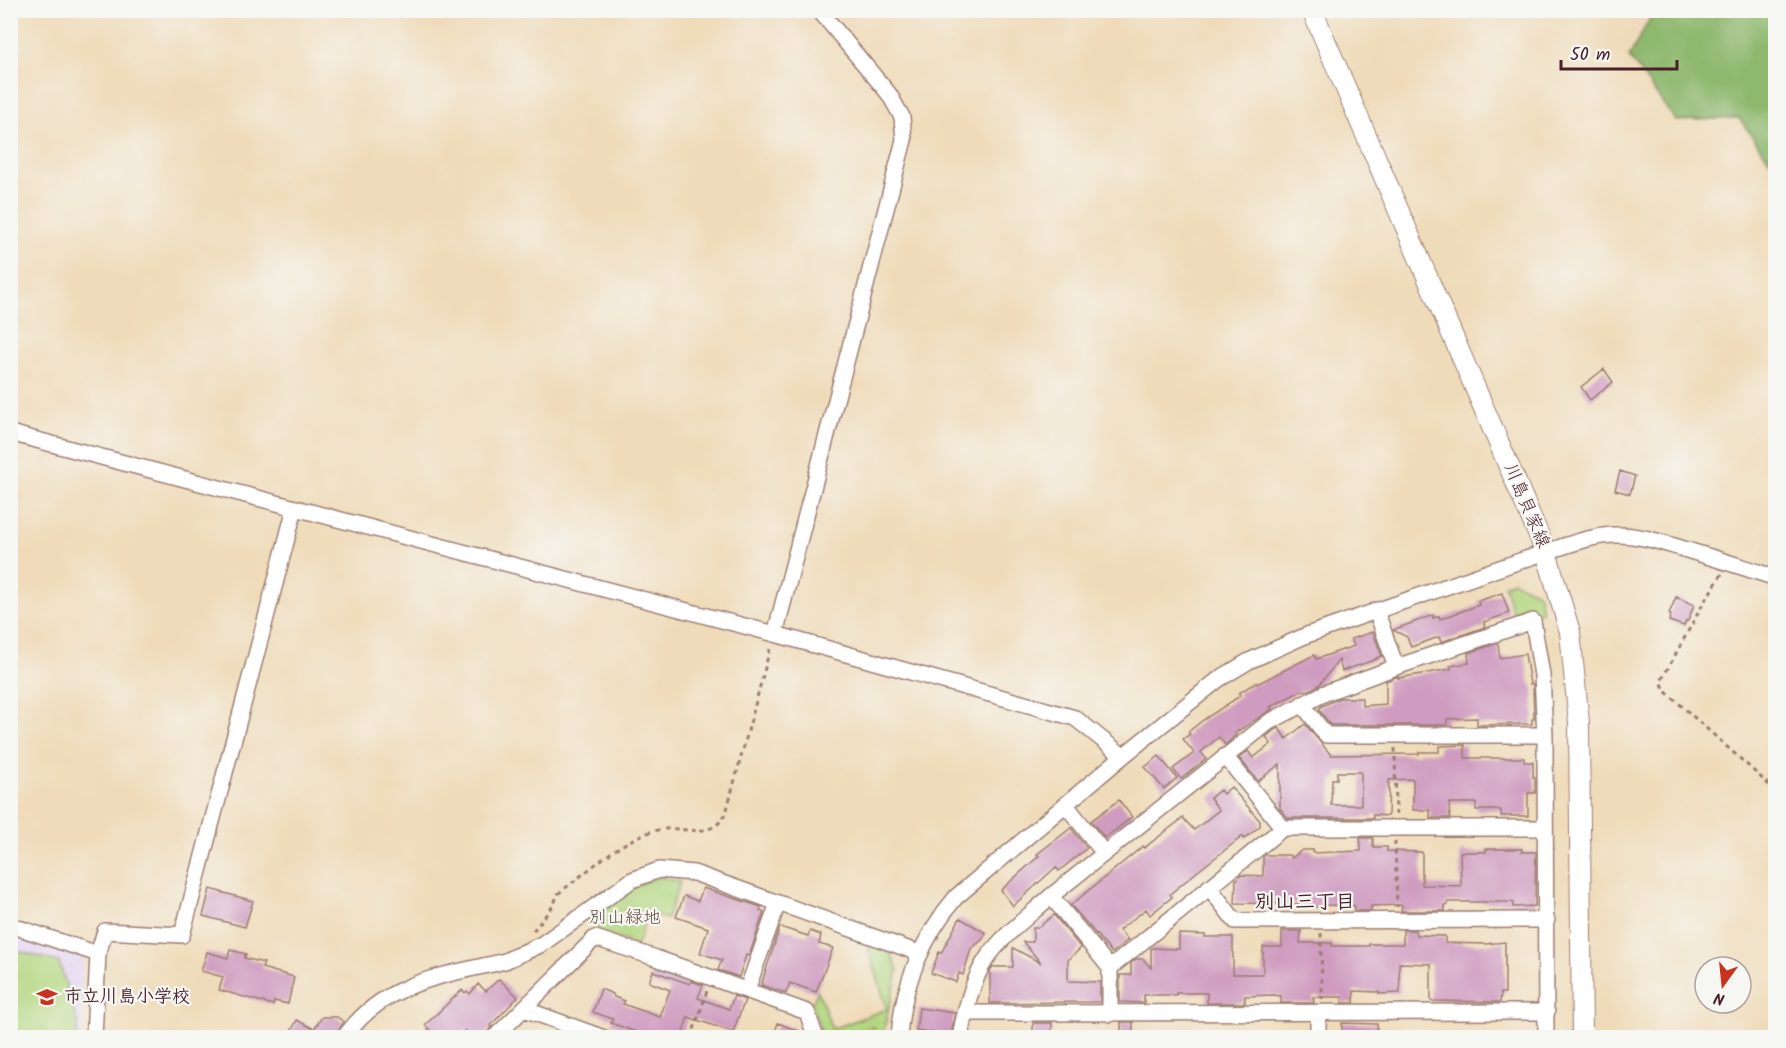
<svg xmlns="http://www.w3.org/2000/svg" width="1786" height="1048" font-family="Kalam,'Klee One',sans-serif">
	<rect width="100%" height="100%" fill="#f6f6f2"/>
	<filter id="ink" filterUnits="userSpaceOnUse"><feTurbulence type="fractalNoise" baseFrequency=".0167" numOctaves="2"/><feDisplacementMap in="SourceGraphic" scale="12" xChannelSelector="R" yChannelSelector="G"/><feConvolveMatrix kernelMatrix="1 2 1 2 8 2 1 2 1" color-interpolation-filters="sRGB"/></filter>
	<filter id="wash" filterUnits="userSpaceOnUse"><feTurbulence type="fractalNoise" baseFrequency=".008" numOctaves="4" result="noise"/><feDisplacementMap in="SourceGraphic" scale="24" xChannelSelector="R" yChannelSelector="G"/><feGaussianBlur stdDeviation="1.35" result="paint"/><feColorMatrix in="noise" values="0 0 0 0 0 0 0 0 0 0 0 0 0 0 0 0 0 1.4 0 .05"/><feComposite in="paint" operator="in"/></filter>
	<g filter="url(#wash)">
		<rect width="100%" height="100%" fill="#efdbb9"/>
		<path fill="#e3d3f2" d="M11,932L83,957L82,1037L11,1038Z"/>
		<path fill="#b3d780" stroke="#7e7b56" stroke-width="1.5" d="M1513,581L1539,594L1542,611L1515,619L1504,585Z
			M663,877L680,882L667,919L648,913L637,945L595,930C600,921 605,908 612,901C623,890 648,879 663,877Z
			M867,943L891,953L898,970L884,1029V1037H877L873,1027L844,1037H824L811,1005L818,991L832,1029L887,1009Z
			M10,949L59,962L78,1024L77,1037H11Z"/>
		<path fill="#8eb86e" stroke="#6c6c4c" stroke-width="1.5" d="M1654,11H1775V168L1739,118L1676,121L1629,57Z"/>
		<g id="blocks">
			<path fill="#cf9bc0" fill-rule="evenodd" d="M1604,369L1613,382L1590,400L1581,387Z
				M1620,471L1635,476L1630,494L1615,490Z
				M1502,593L1509,613L1484,622L1485,627L1441,642L1439,637L1411,647L1407,637L1393,630L1433,615V618L1439,616L1440,619L1479,605L1478,601Z
				M1676,597L1694,605L1688,621H1686L1684,626L1669,621L1671,615L1669,614Z
				M1373,632L1382,656L1376,658L1377,659L1342,671L1339,660L1319,685L1310,690L1301,691L1270,707L1272,709L1235,733L1236,735L1225,745L1219,737L1201,752L1206,759L1181,779L1173,769L1194,753L1183,739L1190,734L1188,732L1203,720L1240,696L1239,693L1256,682L1257,684L1314,655L1316,659L1354,646L1351,639Z
				M1495,644H1498L1500,658L1525,654L1530,684H1533L1534,719H1532V724L1477,725V718L1447,719V725H1331L1319,710L1320,707L1339,698H1362V706L1386,704V681L1398,676V678L1451,669L1450,666L1469,663L1468,653Z
				M1305,724L1331,755L1419,754V752H1439V746L1465,745V758H1524V762H1533V777H1535V793H1528V816H1501V810H1476V803H1449L1450,818H1430V810H1413V779L1389,780L1388,816L1373,815V818H1288L1280,808V764L1258,781L1239,758L1248,751L1253,758L1271,744L1266,737L1274,730L1279,728L1286,739ZM1337,772H1361V805H1331L1332,779H1337Z
				M1159,756L1177,778L1164,789L1145,767Z
				M1231,787L1260,821V826L1244,839L1243,836L1198,871L1170,894L1172,897L1150,915L1146,909L1119,930L1128,940L1112,953L1071,905L1143,846L1144,848L1183,818L1194,830L1219,810L1210,798L1220,790L1223,794Z
				M1119,800L1132,817L1105,838L1091,821Z
				M1071,828L1087,848L1059,871L1056,867L1013,906L1001,890L1039,856L1037,854Z
				M1360,838H1373V847H1387V851L1422,852V885L1461,886L1460,852H1486V849H1522V852H1536L1535,906L1513,907V902H1448V905H1445V911H1401L1402,905L1371,906V911H1354L1355,906L1324,905V907H1305V904L1235,903L1236,879H1238L1240,875L1263,876V857L1265,855H1289L1292,858L1302,850H1313V853L1361,851Z
				M703,888L761,907L760,910L764,912L749,956L746,955L739,977L718,970L722,960L700,953L708,928L676,917L684,896L698,901Z
				M210,889L253,901L245,927L203,916Z
				M1054,915L1081,948L1068,960V981L1100,982V1002L990,1003V971L993,967H1013V948L1041,963L1023,942H1033V928H1037Z
				M960,918L986,933L982,940L971,949L963,975L959,973L956,982L931,973L939,952L941,953Z
				M780,927L808,936L810,931L821,935L819,944L833,948L816,992L790,983L786,993L761,985Z
				M1403,930H1415L1416,935L1445,936V943L1485,944L1505,942V993H1501L1500,1002L1431,1001V964L1399,963L1400,993L1379,994V992L1354,991V1003H1342V997H1313L1314,1003H1281V996L1273,995L1245,996V1003H1207V993H1176V995H1144V1003L1120,1002V975H1131V963L1136,959H1143L1151,968V948L1179,949V934L1205,935V937H1233V974H1263V947H1282V931H1301L1300,943H1332V946H1369V944H1403Z
				M230,950L246,954L244,958L264,963L262,968L294,977L288,1004L274,1001L273,1005L219,990L223,977L201,971L207,952L228,958Z
				M653,971L690,984L691,981L703,985L698,998L729,1009L734,996L745,1000L733,1032L688,1017L681,1038H653L611,1023L613,1019L593,1012L601,989L613,994L614,997L625,1001L623,1004L660,1017L670,990L649,982Z
				M499,979L518,997L490,1026L492,1027L482,1038H473L465,1030L458,1038H434L428,1031L430,1030L425,1025L462,990L465,993L467,991L470,994L478,984L486,991Z
				M919,1008L955,1013L951,1035L916,1030Z
				M322,1017H337L344,1022L334,1038H297L290,1033L297,1020L314,1029Z
				M1121,1022H1133V1038H1121Z
				M778,1023L804,1033L806,1038H773Z
				M1033,1023H1052L1051,1038H1033Z
				M1342,1023L1377,1024V1038H1342Z"/>
		</g>
	</g>
	<g filter="url(#ink)">
		<use href="#blocks" fill-opacity="0" stroke="#9c7d72" stroke-width="1.5"/>
		<g fill="none" stroke-linecap="round" stroke-linejoin="round">
			<g stroke="#9c7d72" stroke-width="18">
				<path id="minor" d="M10,433L775,634L1075,718L1123,756
					M1376,610L1396,667
					M775,634L904,140L902,117L889,94L819,10
					M1302,704L1326,735H1545
					M1225,756L1283,828
					M1066,805L1104,853
					M1209,887L1235,921L1547,920
					M1051,896L1110,968V1014
					M10,925L98,954
					M1110,968L1283,828H1545
					M747,990L778,903
					M524,1009L604,1038
					M966,1013L1547,1012
					M1318,1013V1038
					M94,1038L98,954L105,931L182,935L295,508
					M344,1038C383,981 444,976 505,961L542,944L632,880L659,870L694,873L919,953
					M494,1038L595,938L656,958L807,1012L816,1038
					M899,1038C902,986 923,936 956,897L1123,756L1219,679L1249,661L1307,635L1546,552C1568,545 1590,536 1614,535C1639,534 1663,543 1687,550C1717,559 1746,568 1776,578
					M960,1038C964,1013 973,978 987,958C1004,934 1029,916 1051,896L1269,722L1325,693L1396,667L1533,621L1542,675L1545,735L1546,1038"/>
			</g>
			<g stroke="#9c7d72" stroke-width="22">
				<path id="major" d="M1312,10L1546,552L1570,632L1579,723L1582,1038"/>
			</g>
			<path stroke="#9c7d72" stroke-width="3" stroke-dasharray="4.5 4.5" stroke-linecap="butt" d="M1722,574L1704,602L1661,681L1665,691L1776,791
				M1395,748L1396,814
				M1395,841L1397,907
				M533,931L553,906L558,894L564,889C591,869 624,837 658,830C683,824 710,843 726,813L770,649
				M1321,933L1322,999
				M691,1038L707,991"/>
			<use href="#minor" stroke="#fff" stroke-width="15"/>
			<use href="#major" stroke="#fff" stroke-width="20"/>
		</g>
	</g>
	<defs>
		<g id="school-bare" transform="scale(1.62)"><path d="M0-5L7-2L0 1L-7-2ZM-4 1L0 2.5L4 1V4Q0 6-4 4Z" fill="#c8321e" stroke="#f6f6f2" stroke-width="2.5" paint-order="stroke"/></g>
	</defs>
	<g fill-rule="evenodd">
		<use href="#school-bare" x="47" y="997"/>
	</g>
	<g text-anchor="middle" dominant-baseline="central" stroke-width="4.5" stroke-linejoin="round" paint-order="stroke">
		<g font-size="18" fill="#4a1f2b" stroke="#f6f6f2">
			<text transform="translate(1526 506) rotate(67)">川島貝家線</text>
		</g>
		<g font-size="18" fill="#644d40" stroke="#f6f6f2">
			<text x="625" y="918">別山緑地</text>
		</g>
		<g font-size="18" font-weight="bold" fill="#4a1f2b" stroke="#f6f6f2" text-anchor="start">
			<text x="64" y="997">市立川島小学校</text>
		</g>
		<g font-size="20" font-weight="bold" fill="#4a1f2b" stroke="#f6f6f2">
			<text x="1305" y="903">別山三丁目</text>
		</g>
	</g>
	<rect width="1786" height="1048" fill="none" stroke="#f6f6f2" stroke-width="36"/>
	<g transform="translate(1723 985) rotate(195)"><circle r="28" fill="#f6f6f2" stroke="#b1a0a2" stroke-width="1.5"/>
	<path d="M0-4.5L10 22L0 15L-10 22Z" fill="#c8321e"/>
	<text y="-9" font-size="16" font-weight="bold" text-anchor="middle" fill="#4a1f2b">N</text>
	</g>
	<path d="M1561 60v9h116v-9" fill="none" stroke="#4a1f2b" stroke-width="3"/>
	<text x="1570" y="60" font-size="18" fill="#4a1f2b" stroke="#f6f6f2" stroke-width="4.5" paint-order="stroke">50 m</text>
</svg>
